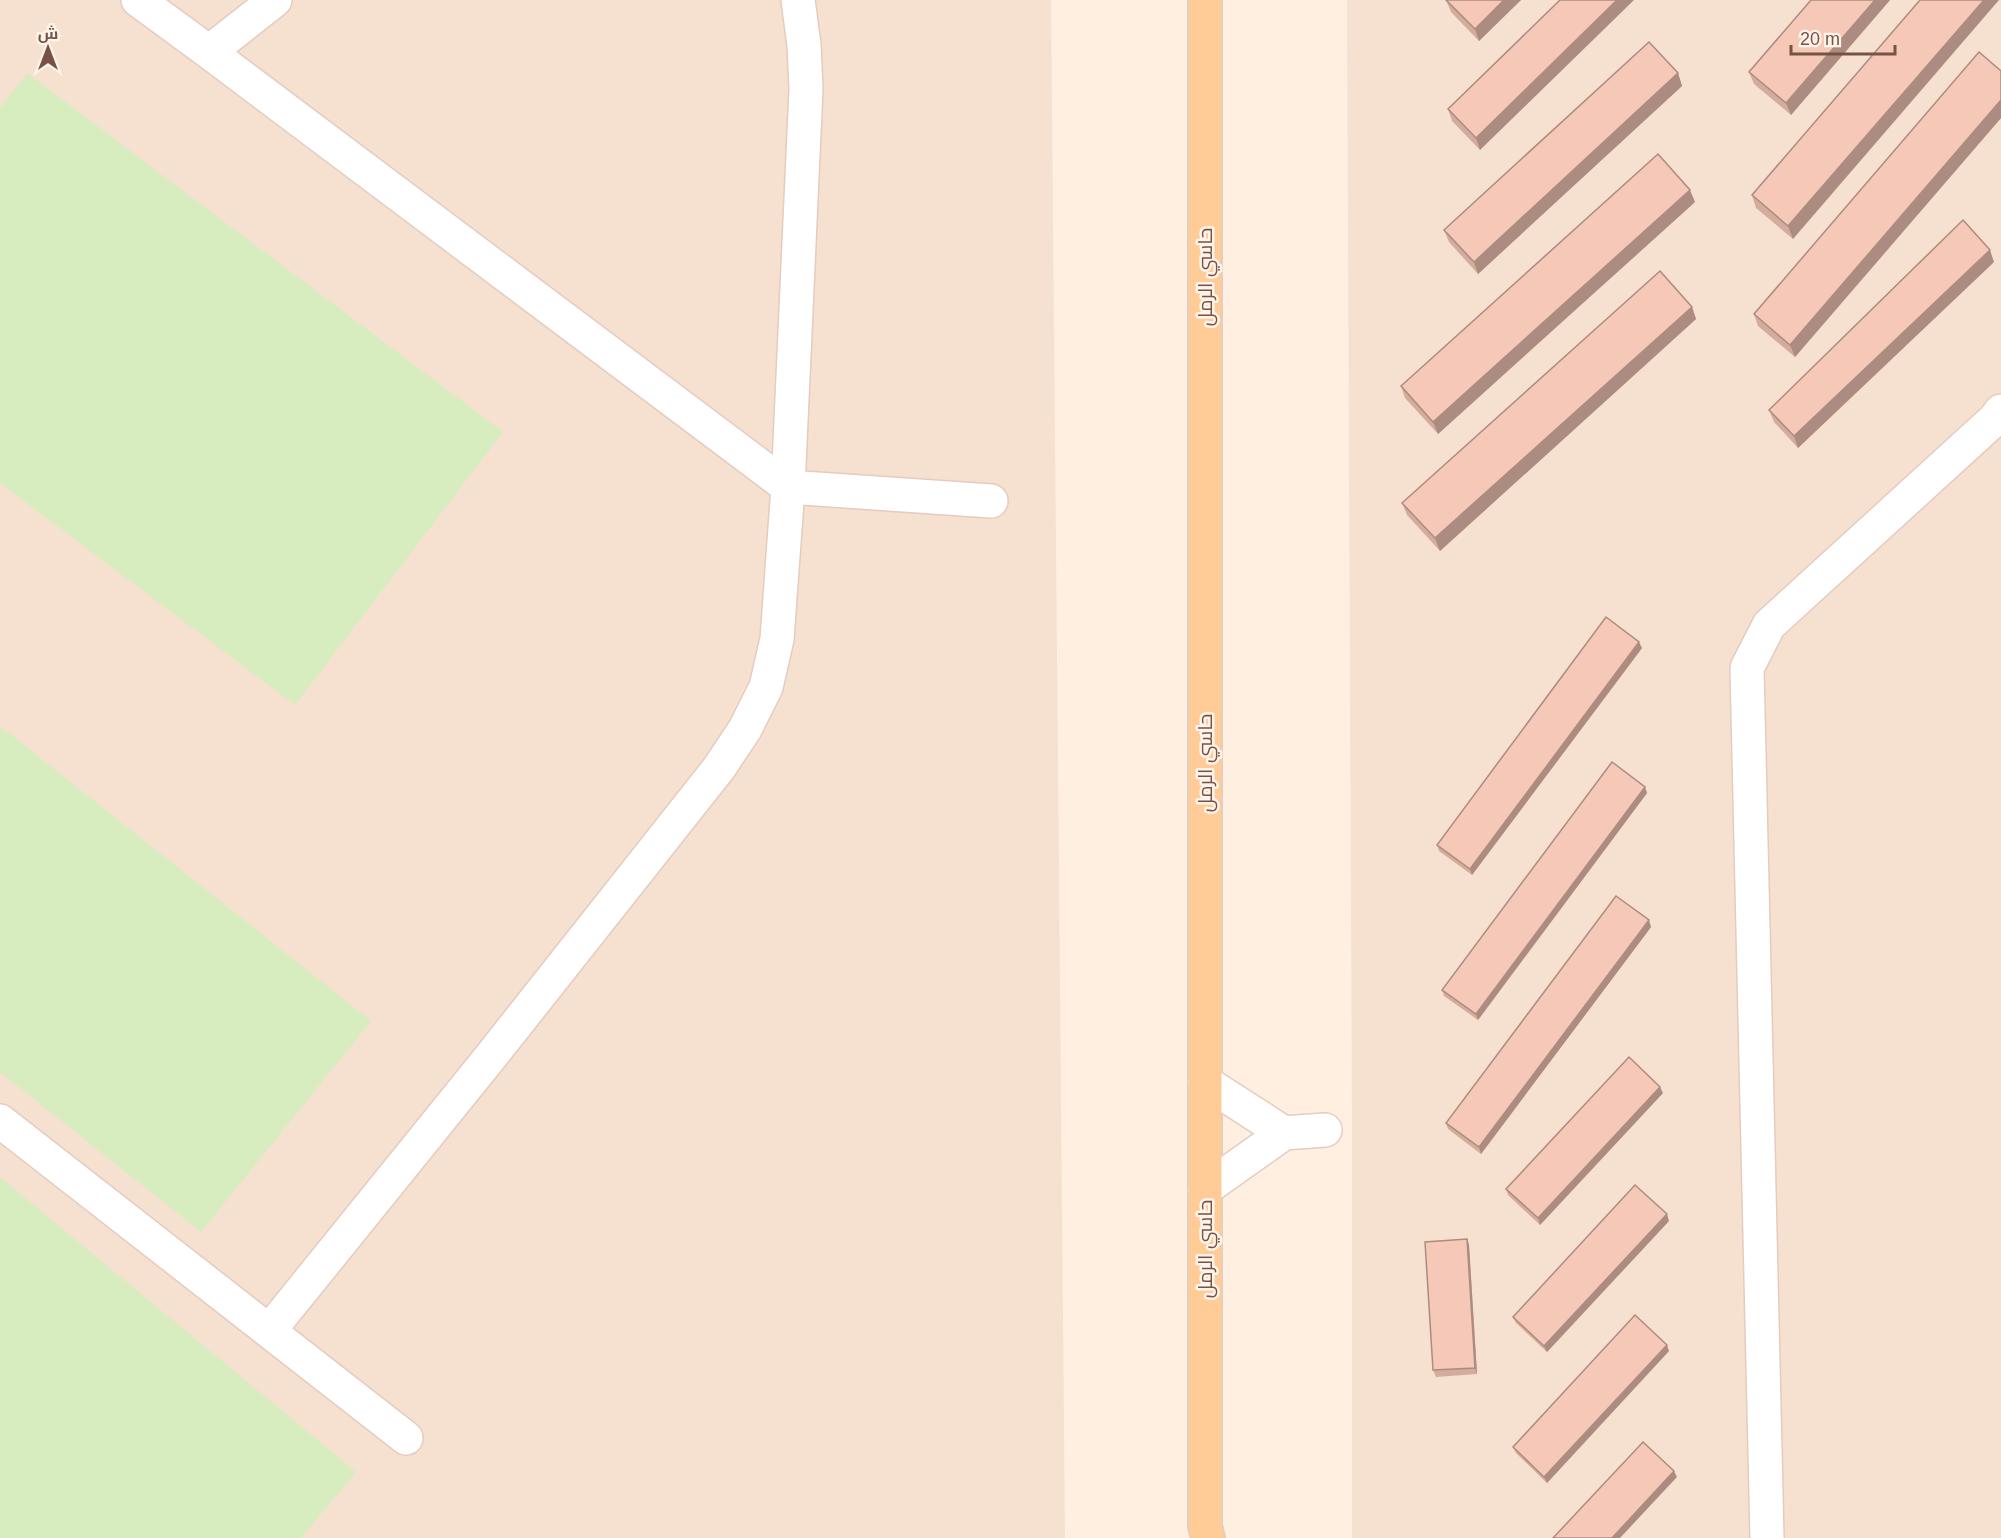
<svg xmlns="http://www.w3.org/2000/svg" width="2001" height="1538" font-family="Helvetica,Cairo,sans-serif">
	<rect width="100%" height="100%" fill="#feefe1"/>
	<path fill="#f6e0cf" d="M0,0H1051L1065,1538H0Z
		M1347,0H2001V1538H1352V1131Z"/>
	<path fill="#d7ecbf" d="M27,73L503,432L295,705L0,483V108Z
		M0,726L371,1021L201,1232L0,1072Z
		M0,1177L356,1472L301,1538H0Z"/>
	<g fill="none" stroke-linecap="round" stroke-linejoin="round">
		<g stroke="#e4ccbf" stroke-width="36">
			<path id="minor" d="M138,0L209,52L788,487L991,501
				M209,52L275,0
				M1205,1082L1284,1133
				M0,1121L406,1438
				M1205,1189L1284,1133L1325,1130
				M269,1331L492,1055L719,768L745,729L766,687L777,639L788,487L806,89L804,45L798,0
				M1767,1538L1747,668L1769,625L1995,419L2001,411"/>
		</g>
		<g stroke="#d9cfcb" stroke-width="36">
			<path id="major" d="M1205,0V1526L1208,1538"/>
		</g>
		<use href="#minor" stroke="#fff" stroke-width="33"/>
		<use href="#major" stroke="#ffcb97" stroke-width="33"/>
	</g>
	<path fill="#d3ac9d" d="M1446,0H1521L1479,41L1451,12Z
		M1560,0L1480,150L1452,121L1448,109Z
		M1811,0H1890L1791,115L1754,84L1749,72Z
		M1920,0L1793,239L1756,208L1752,195Z
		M2001,71V118L1795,357L1758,326L1754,314Z
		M1678,73L1682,86L1478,274L1449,242L1444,230Z
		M1695,202L1438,434L1405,398L1401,386Z
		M1994,262L1798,448L1774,422L1769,410Z
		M1692,307L1696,319L1440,551L1407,515L1402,503Z
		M1642,648L1472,875L1439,851L1437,845Z
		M1645,787L1647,793L1478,1020L1444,996L1442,990Z
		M1651,927L1481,1154L1448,1129L1446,1123Z
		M1663,1093L1540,1225L1508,1195L1506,1189Z
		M1669,1221L1547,1352L1516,1323L1513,1317Z
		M1467,1239L1469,1245L1477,1374L1436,1377L1433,1370Z
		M1669,1351L1547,1483L1516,1453L1513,1447Z"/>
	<path fill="#ac8c80" d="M1504,0H1521L1479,41L1475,29Z
		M1617,0H1634L1480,150L1476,138Z
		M1875,0H1890L1791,115L1786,103Z
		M1984,0H1999L1793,239L1788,226Z
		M1678,73L1682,86L1478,274L1474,262Z
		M2001,100V118L1795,357L1790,345Z
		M1690,190L1695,202L1438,434L1433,422Z
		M1990,250L1994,262L1798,448L1794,436Z
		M1692,307L1696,319L1440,551L1435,538Z
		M1639,642L1642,648L1472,875L1470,869Z
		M1645,787L1647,793L1478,1020L1476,1014Z
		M1649,920L1651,927L1481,1154L1479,1147Z
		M1660,1087L1663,1093L1540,1225L1538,1218Z
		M1667,1214L1669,1221L1547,1352L1544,1346Z
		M1467,1239L1469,1245L1477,1374L1475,1368Z
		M1667,1345L1669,1351L1547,1483L1544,1477Z
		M1674,1471L1677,1477L1620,1538H1612Z"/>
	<path fill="#f5c8b7" stroke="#ac8c80" stroke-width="1.5" d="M1446,0H1504L1475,29Z
		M1560,0H1617L1476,138L1448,109Z
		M1811,0H1875L1786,103L1749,72Z
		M1920,0H1984L1788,226L1752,195Z
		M1649,42L1678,73L1474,262L1444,230Z
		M1979,52L2001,71V100L1790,345L1754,314Z
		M1658,154L1690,190L1433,422L1401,386Z
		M1963,220L1990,250L1794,436L1769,410Z
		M1660,271L1692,307L1435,538L1402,503Z
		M1606,617L1639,642L1470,869L1437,845Z
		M1612,762L1645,787L1476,1014L1442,990Z
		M1616,896L1649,920L1479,1147L1446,1123Z
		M1629,1057L1660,1087L1538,1218L1506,1189Z
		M1635,1185L1667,1214L1544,1346L1513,1317Z
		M1467,1239L1475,1368L1433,1370L1425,1242Z
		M1635,1315L1667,1345L1544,1477L1513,1447Z
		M1643,1442L1674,1471L1612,1538H1553Z"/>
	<g text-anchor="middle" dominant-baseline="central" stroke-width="5" stroke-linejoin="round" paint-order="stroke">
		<g font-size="20" fill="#775246" stroke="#fff4e9">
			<text transform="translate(1205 277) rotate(-90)">حاسي الرمل</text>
			<text transform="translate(1205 763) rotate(-90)">حاسي الرمل</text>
			<text transform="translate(1205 1249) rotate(-90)">حاسي الرمل</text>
		</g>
	</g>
	<g transform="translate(48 48)" stroke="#fff4e9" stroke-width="4.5" paint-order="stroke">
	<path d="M0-4.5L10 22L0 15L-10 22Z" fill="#775246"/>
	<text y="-9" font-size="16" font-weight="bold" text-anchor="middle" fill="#775246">ش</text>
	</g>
	<path d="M1791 45v9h104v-9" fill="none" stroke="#775246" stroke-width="3"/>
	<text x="1800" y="45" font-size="18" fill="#775246" stroke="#fff4e9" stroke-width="4.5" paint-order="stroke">20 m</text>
</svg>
